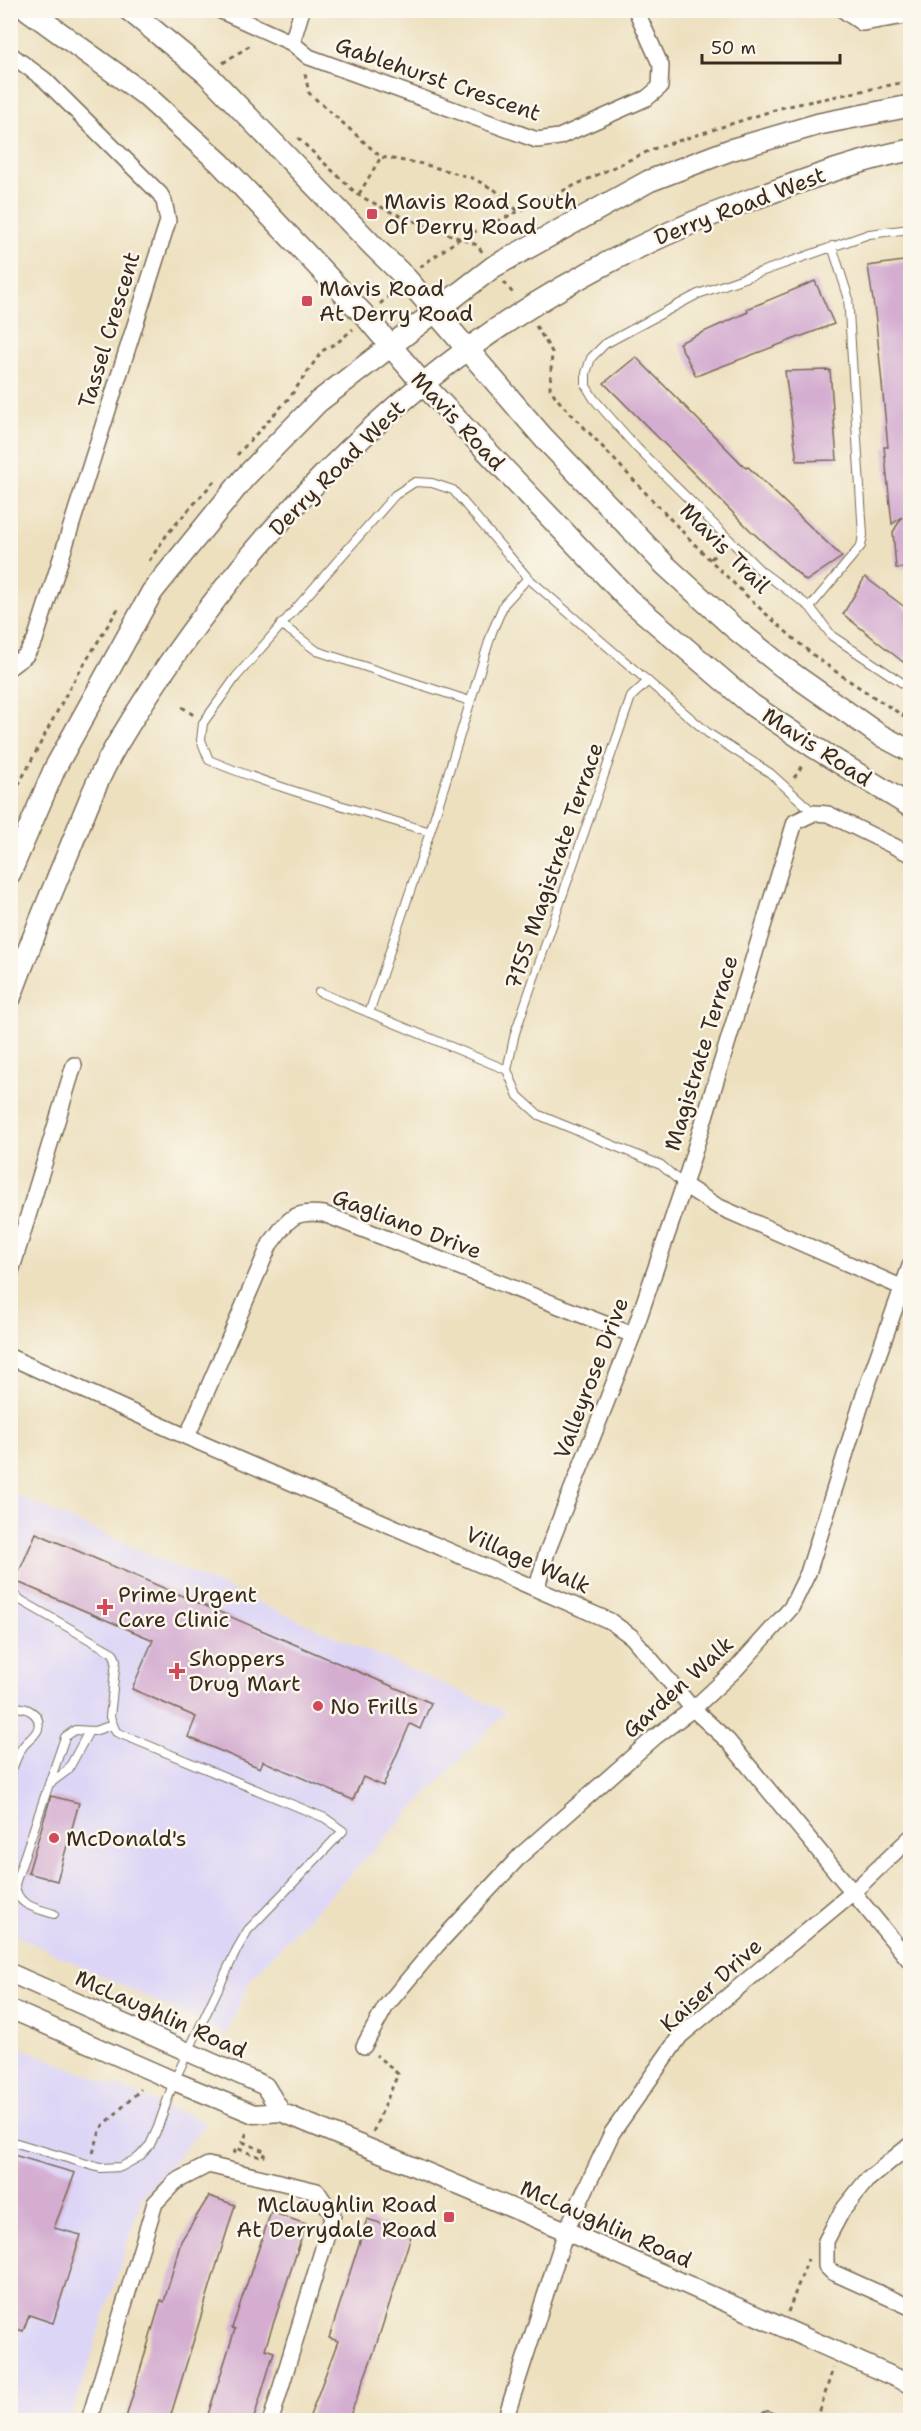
<svg xmlns="http://www.w3.org/2000/svg" width="921" height="2431" font-family="'Shantell Sans',sans-serif">
	<rect width="100%" height="100%" fill="#fbf7ec"/>
	<filter id="ink" filterUnits="userSpaceOnUse"><feTurbulence type="fractalNoise" baseFrequency=".0167" numOctaves="2"/><feDisplacementMap in="SourceGraphic" scale="12" xChannelSelector="R" yChannelSelector="G"/><feConvolveMatrix kernelMatrix="1 2 1 2 8 2 1 2 1" color-interpolation-filters="sRGB"/></filter>
	<filter id="wash" filterUnits="userSpaceOnUse"><feTurbulence type="fractalNoise" baseFrequency=".008" numOctaves="4" result="noise"/><feDisplacementMap in="SourceGraphic" scale="24" xChannelSelector="R" yChannelSelector="G"/><feGaussianBlur stdDeviation="1.35" result="paint"/><feColorMatrix in="noise" values="0 0 0 0 0 0 0 0 0 0 0 0 0 0 0 0 0 1.4 0 .05"/><feComposite in="paint" operator="in"/></filter>
	<g filter="url(#wash)">
		<rect width="100%" height="100%" fill="#ede0bf"/>
		<path fill="#ddd5f6" d="M11,1493L506,1712L251,1978L226,2035L11,1933Z
			M10,2043L207,2123L142,2197L71,2420H11Z"/>
		<g id="blocks">
			<path fill="#d4add1" d="M910,260V568H896L893,532L902,517L892,524L884,447H888L876,321L868,266Z
				M815,281L834,324L696,376L679,343L748,312L747,309Z
				M636,357L746,468L748,467L842,557L806,581L750,530L604,383Z
				M830,370L837,460L797,461L785,371Z
				M865,577L910,611V652L903,662L843,614Z
				M36,1533L431,1703L420,1729L410,1724L383,1786L363,1777L353,1800L263,1761L260,1768L188,1737L196,1717L132,1689L153,1640L15,1581Z
				M51,1796L79,1803L57,1881L28,1873Z
				M10,2154L75,2173L54,2228L81,2235L53,2323L29,2315L23,2331L10,2327Z
				M209,2196L235,2205L169,2421H125L161,2300L164,2302L181,2241Z
				M271,2212L306,2224L265,2349L274,2352L253,2421H206L235,2329L232,2328Z
				M367,2219L412,2233L374,2352L348,2421H308L338,2341L329,2338Z"/>
		</g>
	</g>
	<g filter="url(#ink)">
		<use href="#blocks" fill-opacity="0" stroke="#796a56" stroke-width="1.5"/>
		<g fill="none" stroke-linecap="round" stroke-linejoin="round">
			<g stroke="#796a56" stroke-width="10">
				<path id="service" d="M832,246L848,296L863,535L861,546L810,607L832,636L910,688
					M810,607L761,571L637,448L594,399L586,386V373L591,358L605,344L698,294L869,234L910,229
					M281,624L317,651L470,701
					M648,681L631,697L515,1033L507,1070L518,1096L539,1115L661,1165L684,1185
					M430,832C356,809 280,790 209,760L201,740L203,723L236,677L395,495L415,482L432,483L453,490L528,578L708,733L770,773L814,813
					M319,992L507,1070
					M369,1013L430,832L492,632L504,604L528,578
					M10,1592L22,1601L113,1653L116,1660L110,1717L116,1732L325,1818L343,1831L248,1930L237,1949L174,2081L158,2127L150,2145L139,2157L121,2167L100,2168L10,2141
					M10,1711L13,1708C25,1706 42,1713 38,1729C35,1737 26,1741 22,1748C16,1756 14,1766 10,1775
					M49,1784L68,1770L89,1731
					M54,1914C36,1908 16,1906 15,1884L65,1737L75,1730L94,1731L113,1725"/>
			</g>
			<g stroke="#796a56" stroke-width="18">
				<path id="minor" d="M219,10L292,43L309,57L537,140L559,137L647,98L660,87L661,66L636,10
					M843,10L862,23L910,15
					M292,43L302,10
					M10,54L45,80L160,194L164,201L168,221L35,640L26,655L10,667
					M684,1185L717,1206L910,1291
					M10,1275L74,1065
					M10,1357L187,1437L610,1621L632,1637L693,1709L728,1741L910,1961
					M187,1437L270,1244C289,1220 291,1210 324,1214L633,1335
					M537,1587L547,1552L633,1335L684,1185L795,822L814,813L828,814L910,854
					M364,2046L386,2006L437,1945L521,1855L655,1737L693,1709L736,1669L791,1608L808,1573L865,1392L910,1266
					M910,2145L866,2181L842,2211L826,2241V2266L832,2272L910,2307
					M89,2420L155,2203L175,2182L208,2165L317,2191L333,2215L271,2420
					M505,2420L566,2231L612,2133L680,2036L852,1893L910,1838
					M767,2420L768,2419"/>
			</g>
			<g stroke="#796a56" stroke-width="21">
				<path id="tertiary" d="M10,1973L265,2086L281,2112
					M10,2009L174,2081L254,2114L281,2112L405,2163L566,2231L910,2384"/>
			</g>
			<g stroke="#796a56" stroke-width="24">
				<path id="secondary" d="M28,10L144,94L220,163L366,317L423,384L628,599L752,705L814,747L910,806
					M129,10L207,74L374,247L407,279L542,436L665,565L733,627L783,667L878,734L910,751
					M10,873L55,768L152,592L244,478L318,402L493,267L649,181L730,150L819,124L910,106
					M10,998C28,949 48,901 68,853C83,817 96,780 116,746C204,598 328,451 468,349C557,284 658,233 761,196C810,178 859,160 910,150"/>
			</g>
			<path stroke="#796a56" stroke-width="3" stroke-dasharray="4.5 4.5" stroke-linecap="butt" d="M223,63L252,44
				M305,74L309,93L381,157L423,164L472,178L495,190L518,211
				M298,138L358,195L393,213L477,245L483,253
				M359,194L381,157
				M420,267L459,239L653,149L784,107L910,81
				M504,282L515,296
				M380,304L393,292
				M536,326L552,352L550,388L557,399C639,484 721,579 812,654C843,678 877,699 910,720
				M237,455L290,397L322,351L338,342L353,329
				M711,559L722,547
				M149,561L168,533L217,478
				M182,707L195,716
				M794,778L803,764
				M10,801L69,689L119,607
				M373,2132L398,2074L376,2055
				M93,2153L101,2128L141,2089
				M234,2154L236,2148L263,2158L266,2152L243,2142L248,2130
				M788,2312L808,2259
				M783,2420H800
				M817,2420L833,2368"/>
			<use href="#service" stroke="#fff" stroke-width="8"/>
			<use href="#minor" stroke="#fff" stroke-width="15"/>
			<use href="#tertiary" stroke="#fff" stroke-width="18"/>
			<use href="#secondary" stroke="#fff" stroke-width="21"/>
		</g>
	</g>
	<g fill="#d1495b" stroke="#fbf7ec" stroke-width="2">
		<rect x="366" y="208" width="12" height="12" rx="3"/>
		<rect x="301" y="295" width="12" height="12" rx="3"/>
		<path d="M102 1598h6v6h6v6h-6v6h-6v-6h-6v-6h6z"/>
		<path d="M174 1662h6v6h6v6h-6v6h-6v-6h-6v-6h6z"/>
		<circle cx="318" cy="1706" r="6"/>
		<circle cx="54" cy="1838" r="6"/>
		<rect x="443" y="2211" width="12" height="12" rx="3"/>
	</g>
	<g text-anchor="middle" dominant-baseline="central" stroke-width="5" stroke-linejoin="round" paint-order="stroke">
		<g font-size="22" fill="#3b2a1e" stroke="#fbf7ec">
			<text transform="translate(438 79) rotate(19)">Gablehurst Crescent</text>
			<text transform="translate(740 206) rotate(-21)">Derry Road West</text>
			<text transform="translate(109 330) rotate(-73)">Tassel Crescent</text>
			<text transform="translate(458 421) rotate(47)">Mavis Road</text>
			<text transform="translate(337 468) rotate(-45)">Derry Road West</text>
			<text transform="translate(725 548) rotate(45)">Mavis Trail</text>
			<text transform="translate(817 747) rotate(33)">Mavis Road</text>
			<text transform="translate(554 866) rotate(-71)">7155 Magistrate Terrace</text>
			<text transform="translate(701 1053) rotate(-73)">Magistrate Terrace</text>
			<text transform="translate(407 1224) rotate(21)">Gagliano Drive</text>
			<text transform="translate(591 1378) rotate(-69)">Valleyrose Drive</text>
			<text transform="translate(528 1560) rotate(24)">Village Walk</text>
			<text transform="translate(678 1687) rotate(-42)">Garden Walk</text>
			<text transform="translate(711 1985) rotate(-42)">Kaiser Drive</text>
			<text transform="translate(161 2014) rotate(24)">McLaughlin Road</text>
			<text transform="translate(606 2224) rotate(24)">McLaughlin Road</text>
		</g>
		<g font-size="22" fill="#3b2a1e" stroke="#fbf7ec" text-anchor="start">
			<text x="384" y="201">Mavis Road South<tspan x="384" dy="25">Of Derry Road</tspan></text>
			<text x="319" y="288">Mavis Road<tspan x="319" dy="25">At Derry Road</tspan></text>
			<text x="118" y="1594">Prime Urgent<tspan x="118" dy="25">Care Clinic</tspan></text>
			<text x="189" y="1658">Shoppers<tspan x="189" dy="25">Drug Mart</tspan></text>
			<text x="330" y="1706">No Frills</text>
			<text x="66" y="1838">McDonald's</text>
			<text x="437" y="2204" text-anchor="end">Mclaughlin Road<tspan x="437" dy="25">At Derrydale Road</tspan></text>
		</g>
	</g>
	<rect width="921" height="2431" fill="none" stroke="#fbf7ec" stroke-width="36"/>
	<path d="M702 54v9h138v-9" fill="none" stroke="#3b2a1e" stroke-width="3"/>
	<text x="711" y="54" font-size="18" fill="#3b2a1e" stroke="#fbf7ec" stroke-width="4.5" paint-order="stroke">50 m</text>
</svg>
